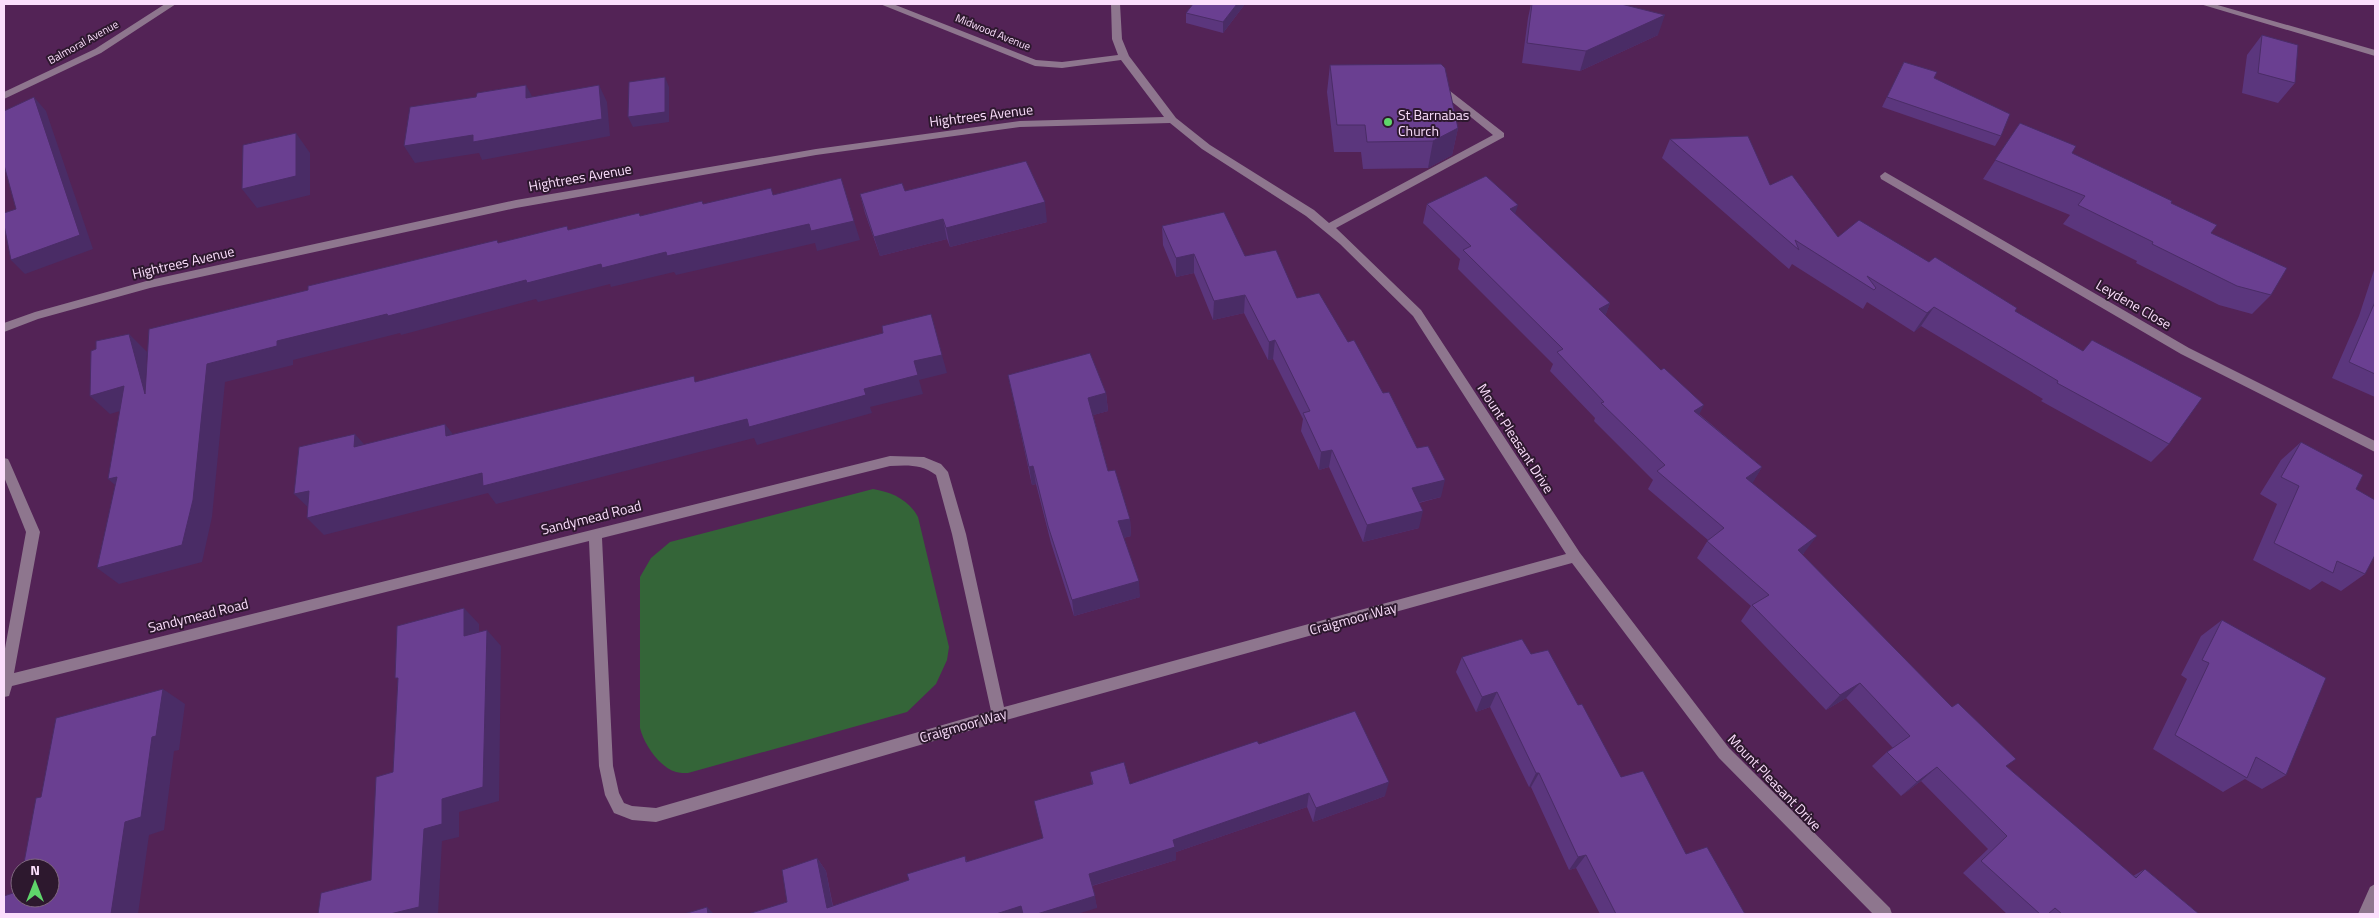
<svg xmlns="http://www.w3.org/2000/svg" width="2379" height="918" font-family="'Titillium Web',sans-serif">
	<rect width="100%" height="100%" fill="#532356"/>
	<path fill="#346538" d="M873,489C892,492 909,500 918,517L949,647L947,660L936,684L907,712L688,773C685,773 679,773 676,772C659,767 644,744 640,728V577L651,558L670,542Z"/>
	<g fill="none" stroke-linecap="round" stroke-linejoin="round">
		<path fill="#8e768e" fill-rule="evenodd" d="M165,4H176L101,53L4,99V92L95,49Z
			M880,4H893L1036,60L1062,62L1118,55L1112,39L1111,4H1120L1122,39L1129,56L1176,118L1210,145L1314,210L1329,223L1493,135L1435,88V84H1441L1504,133V137L1336,228L1421,310L1580,553L1729,748L1890,908L1892,914H1873L1719,758L1572,563L999,722L656,822L632,820L614,813L605,795L599,766L589,541L12,686L9,696L4,697V654L26,532L4,477V458L8,459L10,463L40,532L14,673L890,456L924,457L941,464L948,472L966,534L1004,707L1566,554L1413,316L1340,244L1306,216L1202,149L1170,123L1020,127L816,155L516,208L150,288L38,319L4,332V323L35,312L150,280L516,200L816,149L1020,121L1164,117L1121,60L1062,68L1035,66ZM890,466C907,465 922,464 936,475L952,534L991,711L656,808L632,806L624,803L619,793L613,766L602,538Z
			M2200,4H2214L2375,50V56Z
			M1885,172L2189,348L2375,441V452L2181,354L1881,179L1880,176Z
			M2375,884L2374,914H2358L2370,887Z"/>
	</g>
	<path fill="#5b367d" d="M1245,4L1223,33L1186,23V13Z
		M1531,4H1570L1658,35L1580,71L1522,63L1528,18Z
		M2262,35L2295,83L2278,103L2242,93L2247,55Z
		M1904,62L1934,78L2001,136L1995,146L1882,107Z
		M1330,65L1458,128L1452,155L1428,168L1363,169L1361,152H1334L1327,92Z
		M2020,123L2211,233L2271,295L2252,314L2219,305L2136,263L2137,261L2063,224L2070,215L1983,179Z
		M1670,139L1770,185L1838,237L1929,262L2015,311L2169,444L2151,462L2041,401L2043,399L1921,326L1914,332L1867,302L1863,309L1792,264L1789,269L1662,158Z
		M860,194L1047,222L950,247L947,239L880,256L865,213Z
		M1427,204L1515,214L1610,303L1605,316L1699,414L1762,467L1752,483L1804,553L1802,555L2006,766L2133,876L2145,869L2199,914H2007L1963,873L1988,849L1921,781L1901,796L1872,766L1887,752L1893,748L1846,698L1826,710L1741,621L1751,606L1697,558L1708,540L1648,489L1653,480L1594,421L1595,418L1550,371L1553,364L1458,269L1460,259L1423,223Z
		M1162,226L1245,256L1297,298L1348,342L1441,497L1419,503V528L1363,542L1329,467L1319,470L1301,431L1303,419L1273,359L1268,360L1244,313L1213,320L1194,273L1176,277L1163,245Z
		M2375,267V397L2332,378L2359,316Z
		M1008,375L1106,393L1108,411L1093,415L1108,471L1130,519L1131,536L1123,538L1140,597L1074,616L1051,543L1036,484L1032,485L1012,393Z
		M2301,442L2356,489L2365,574L2341,591L2322,581L2310,590L2253,560L2277,504L2260,494L2281,460Z
		M2222,620L2286,775L2262,789L2245,779L2223,792L2153,749L2187,679L2181,675L2201,636Z
		M1531,654L1578,705L1621,777L1686,854L1745,914H1600L1576,868L1569,870L1531,787H1529L1490,707L1476,712L1456,672L1462,657Z
		M1259,744L1385,796L1313,822L1307,807L1176,852V860L1092,886L1097,908L748,914L787,902L817,858L826,871L833,906L909,880L965,856L967,862L1043,838L1092,784L1090,772L1130,784Z"/>
	<path fill="#4a2c66" d="M1237,4H1245L1223,33V22Z
		M1665,15L1658,35L1580,71L1586,51Z
		M665,77L669,87V122L633,127L628,117Z
		M526,85L535,102L526,98Z
		M599,85L607,102L610,136L482,160L479,153L415,163L404,146Z
		M34,97L46,111L93,249L25,274L11,260Z
		M1458,128L1452,155L1428,168L1433,141Z
		M296,133L310,153V195L257,208L242,189Z
		M1045,202L1047,222L950,247L946,228Z
		M1518,205L1512,224L1510,209Z
		M943,219L947,239L880,256L874,237Z
		M854,221L860,240L817,251L815,243L676,275L674,272L611,287L610,284L538,302L536,299L401,335L400,333L293,360V365L225,382L212,517L202,562L119,584L97,568L207,364L277,341L526,280L601,264L809,224Z
		M1194,254V273L1176,277V258Z
		M1245,295L1244,313L1213,320L1214,301Z
		M1610,303L1603,322L1599,309Z
		M1934,307L1921,326L1914,332L1927,313Z
		M129,334L147,352L145,394Z
		M1275,340L1273,359L1268,360L1269,342Z
		M942,355L947,373L919,380L923,394L870,407L872,413L757,445L754,438L496,504L488,493L324,535L307,518L482,473L864,389L914,361Z
		M124,386L143,404L110,414L90,396Z
		M1106,393L1108,411L1090,416L1088,398Z
		M1704,405L1695,423L1694,411Z
		M445,424L459,442L446,436Z
		M355,434L371,452L354,447Z
		M1332,450L1329,467L1319,470L1321,452Z
		M1033,466L1036,484L1032,485L1029,467Z
		M1762,467L1752,484L1746,478Z
		M117,477L129,497L108,479Z
		M1445,480L1441,497L1408,505L1412,488Z
		M309,491L312,511L294,494Z
		M1423,511L1419,528L1363,542L1367,525Z
		M1130,519L1131,536L1119,539L1118,521Z
		M1817,536L1804,553L1786,567L1798,550Z
		M1139,581L1140,597L1074,616L1072,600Z
		M464,608L479,624V652L464,636Z
		M487,630L501,646L499,801L459,812V837L442,841L438,914H390L424,829L442,799Z
		M1860,683L1846,698L1826,710L1840,695Z
		M163,689L185,704L179,750L174,751L164,830L149,835L138,914H111L125,822L152,737Z
		M1497,692L1490,707L1476,712L1482,697Z
		M1937,767L1921,781L1901,796L1917,782Z
		M1536,773H1539L1531,787H1529Z
		M1389,782L1385,796L1313,822L1316,808Z
		M1309,793L1307,807L1176,852V860L1091,886L1089,874L1173,840Z
		M1586,855L1576,868L1569,870L1578,857Z
		M817,858L826,871L834,914L827,908Z
		M1095,896L1097,908L1077,914H1037Z
		M1021,906L1024,914H996Z
		M707,907L714,914H708Z"/>
	<path fill="#6a3f91" stroke="#4a2c66" d="M1193,4H1237L1223,22L1186,13Z
		M1532,4H1621L1665,15L1586,51L1527,43Z
		M2262,35L2298,45L2295,83L2258,73Z
		M1904,62L1937,72L1934,78L2010,114L2001,136L1887,97Z
		M1441,64L1445,68L1458,128L1433,141L1367,142L1365,125H1337L1330,65Z
		M665,77V112L628,117L629,82Z
		M526,85V98L599,85L602,119L473,142V135L404,146L410,107L476,97L477,93Z
		M34,97L80,235L11,260L4,225V213L16,209L4,165V111Z
		M2020,123L2076,146L2072,153L2172,201L2171,203L2217,225L2211,233L2287,268L2271,295L2237,286L2152,244L2153,242L2078,205L2085,196L1995,160Z
		M296,133V176L242,189L243,145Z
		M1748,136L1770,185L1792,175L1838,237L1859,220L1929,262L1935,257L2017,308L2015,311L2083,351L2092,340L2202,398L2169,444L2057,383L2058,381L1934,307L1927,313L1867,276L1876,288L1874,290L1795,240L1799,250L1670,139Z
		M1026,161L1045,202L946,228L943,219L874,237L860,194L902,183L905,191Z
		M1486,176L1518,205L1510,209L1610,303L1599,309L1661,370L1664,368L1704,405L1694,411L1762,467L1746,478L1817,536L1798,550L1952,707L1958,703L2016,759L2006,766L2136,878L2145,869L2199,914H2062L2055,908L2048,914H2040L1981,861L2007,836L1937,767L1917,782L1887,752L1910,736L1860,683L1840,695L1752,605L1769,595L1707,541L1724,528L1657,471L1665,465L1601,403L1604,402L1557,352L1563,349L1463,250L1471,246L1427,204Z
		M841,178L854,221L811,231L809,224L667,256L666,252L602,268L601,264L527,283L526,280L388,316L387,314L277,341V346L207,364L193,500L182,545L97,568L117,477L108,479L124,386L90,396L91,351L96,349V341L129,334L145,394L149,329L308,290V286L497,240L498,243L567,226L568,230L639,213L640,216L702,201L703,204L771,188L773,195Z
		M1224,212L1245,256L1276,250L1297,298L1319,293L1348,342L1354,340L1383,393L1389,392L1417,448L1428,446L1445,480L1412,488L1423,511L1367,525L1332,450L1321,452L1303,413L1310,411L1275,340L1269,342L1245,295L1214,301L1194,254L1176,258L1162,226Z
		M2375,302V374L2349,362Z
		M931,314L942,355L914,361L918,375L864,389L866,395L749,427L747,419L483,486L482,473L307,518L309,491L294,494L299,447L355,434L354,447L445,424L446,436L694,376L695,382L883,333L882,326Z
		M1090,353L1106,393L1088,398L1108,471L1115,470L1130,519L1118,521L1139,581L1072,600L1048,526L1033,466L1029,467L1008,375Z
		M2301,442L2363,475L2356,489L2375,500V555L2365,574L2337,561L2333,573L2274,543L2299,486L2281,477Z
		M464,608V636L487,630L483,787L442,799V824L424,829L419,907L390,914H318L321,893L371,880L376,777L393,772L398,678H395L397,626Z
		M2222,620L2326,678L2286,775L2256,757L2247,778L2175,735L2209,663L2202,660Z
		M1522,639L1531,654L1548,650L1578,705L1582,704L1621,777L1643,771L1686,854L1707,847L1745,914H1616L1586,855L1578,857L1539,773H1536L1497,692L1482,697L1462,657Z
		M163,689L156,736L152,737L141,817L125,822L111,914H4V896L19,891L20,886V898H50V868H23L36,798L41,797L56,718Z
		M1355,711L1389,782L1316,808L1309,793L1173,840L1175,847L1089,874L1095,896L1037,914H1023L1021,906L996,914H748L787,902L782,870L817,858L827,908L909,880L907,874L965,856L966,862L1043,838L1034,801L1093,784L1090,772L1124,762L1130,784L1257,741L1259,744Z
		M707,907L708,914H684Z"/>
	<circle fill="#5fd56b" stroke="#2d182e" stroke-width="2" cx="1388" cy="122" r="5"/>
	<g text-anchor="middle" dominant-baseline="central" stroke-width="4" stroke-linejoin="round" paint-order="stroke">
		<g font-size="11" fill="#fbdefc" stroke="#2d182e">
			<text transform="translate(993 32) rotate(22)">Midwood Avenue</text>
			<text transform="translate(83 42) rotate(-29)">Balmoral Avenue</text>
		</g>
		<g font-size="14" fill="#fbdefc" stroke="#2d182e" text-anchor="start">
			<text x="1398" y="114">St Barnabas<tspan x="1398" dy="16">Church</tspan></text>
		</g>
		<g font-size="14" fill="#fbdefc" stroke="#2d182e">
			<text transform="translate(981 115) rotate(-7)">Hightrees Avenue</text>
			<text transform="translate(580 177) rotate(-10)">Hightrees Avenue</text>
			<text transform="translate(183 262) rotate(-13)">Hightrees Avenue</text>
			<text transform="translate(2134 304) rotate(30)">Leydene Close</text>
			<text transform="translate(1516 438) rotate(57)">Mount Pleasant Drive</text>
			<text transform="translate(591 517) rotate(-14)">Sandymead Road</text>
			<text transform="translate(198 615) rotate(-14)">Sandymead Road</text>
			<text transform="translate(1353 618) rotate(-15)">Craigmoor Way</text>
			<text transform="translate(963 725) rotate(-16)">Craigmoor Way</text>
			<text transform="translate(1775 782) rotate(46)">Mount Pleasant Drive</text>
		</g>
	</g>
	<rect width="2379" height="918" fill="none" stroke="#fbdefc" stroke-width="10"/>
	<g transform="translate(35 883)"><circle r="24" fill="#2d182e" stroke="#7f6780"/>
	<path d="M0-4L9 19L0 12L-9 19Z" fill="#5fd56b"/>
	<text y="-8" font-size="14" font-weight="bold" text-anchor="middle" fill="#fbdefc">N</text>
	</g>
</svg>
